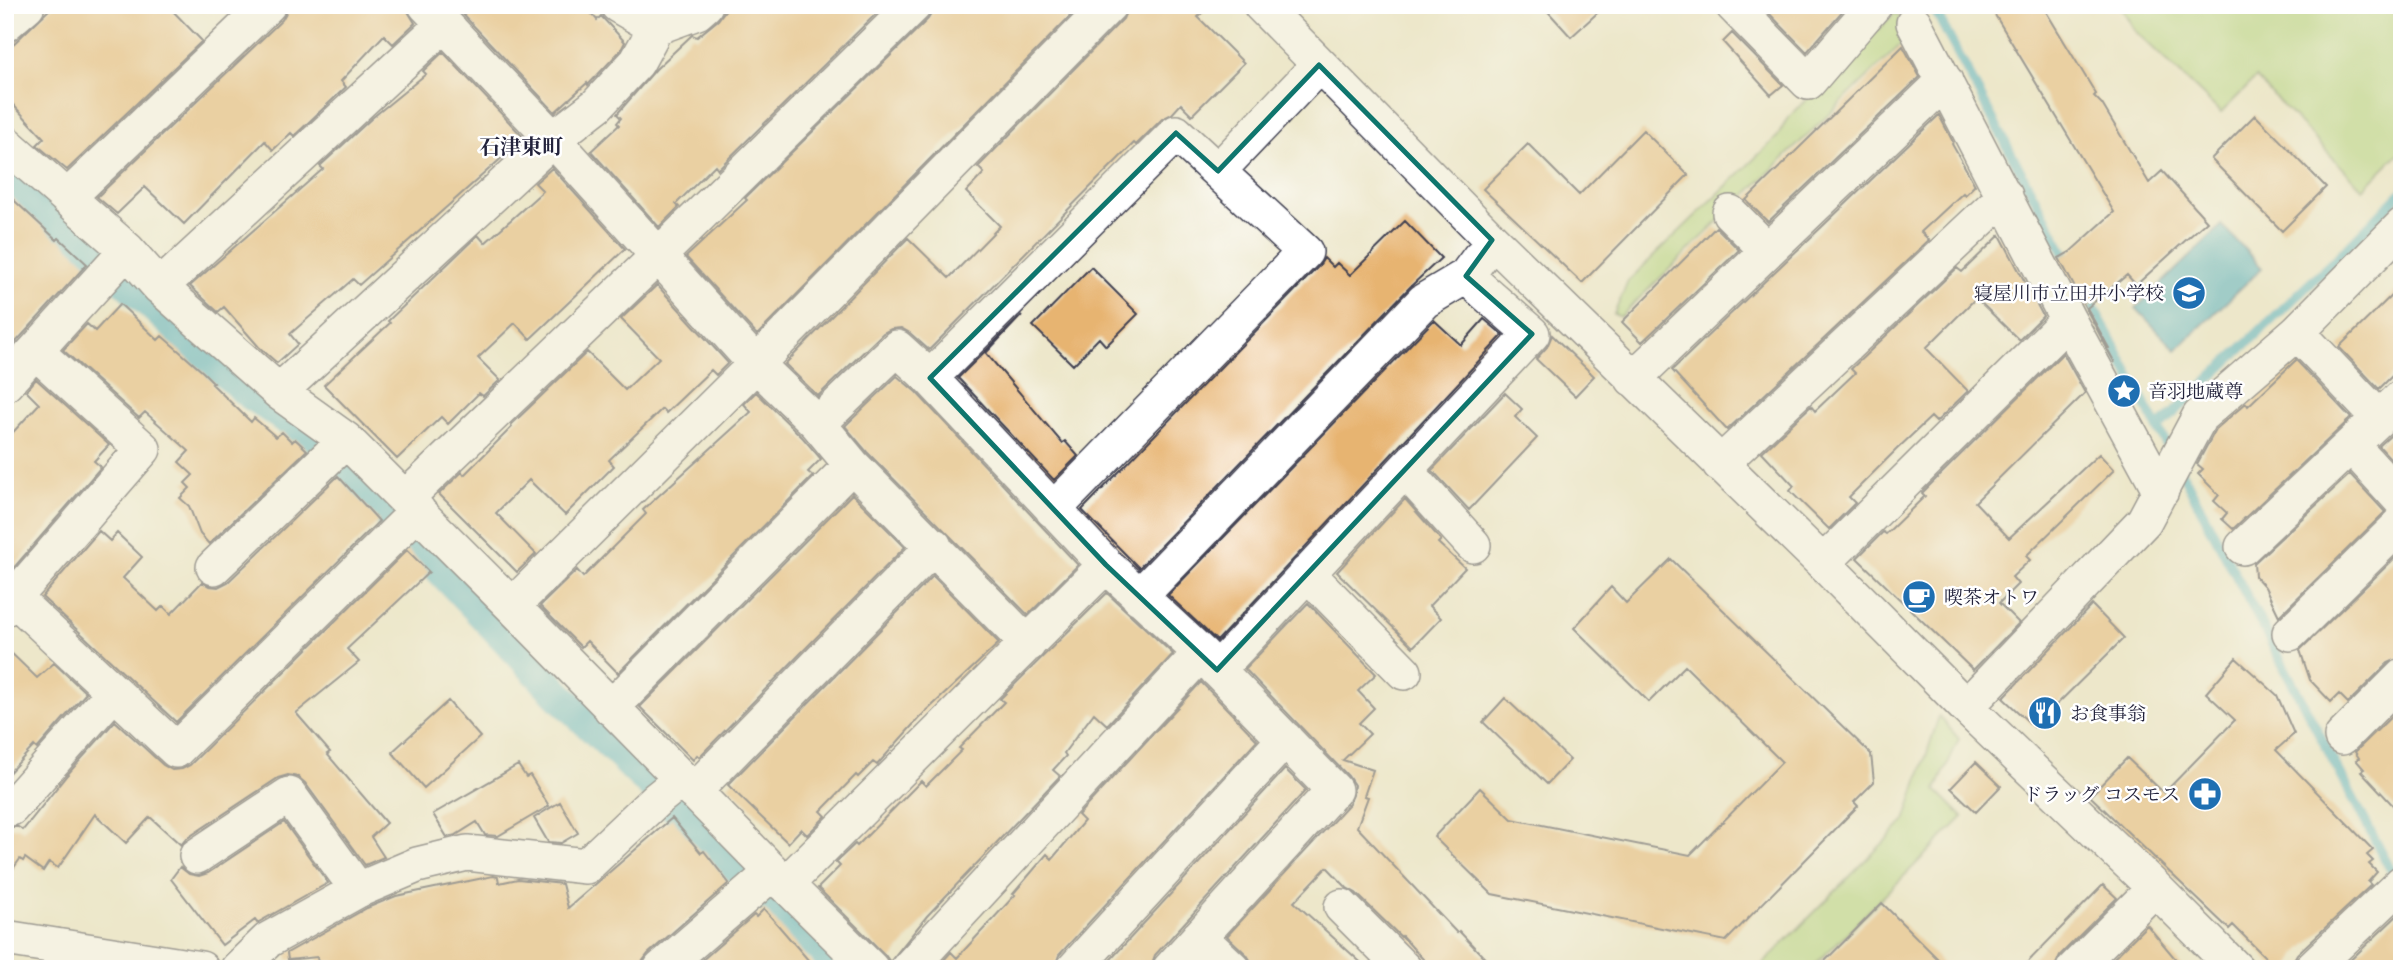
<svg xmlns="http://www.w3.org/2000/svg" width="2407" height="974" font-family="'Libre Caslon Text','Noto Serif JP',serif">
	<rect width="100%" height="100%" fill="#fff"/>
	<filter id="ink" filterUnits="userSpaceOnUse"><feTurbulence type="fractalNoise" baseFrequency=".0143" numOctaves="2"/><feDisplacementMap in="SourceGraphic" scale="14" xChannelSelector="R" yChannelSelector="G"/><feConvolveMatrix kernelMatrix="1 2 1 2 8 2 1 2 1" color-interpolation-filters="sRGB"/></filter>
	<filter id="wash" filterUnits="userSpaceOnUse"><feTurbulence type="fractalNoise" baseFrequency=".00686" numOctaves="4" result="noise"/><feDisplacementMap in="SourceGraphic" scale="28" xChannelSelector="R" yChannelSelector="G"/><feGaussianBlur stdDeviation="1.57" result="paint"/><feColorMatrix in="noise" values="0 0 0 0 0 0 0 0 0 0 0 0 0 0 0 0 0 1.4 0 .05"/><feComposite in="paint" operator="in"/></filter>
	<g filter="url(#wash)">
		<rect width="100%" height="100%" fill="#ede7cb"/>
		<path fill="#afd47e" stroke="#687b5c" stroke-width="2" d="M2120,5H2402V150L2363,189L2256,78L2221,113L2135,31Z
			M1895,13L1914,32L1620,317L1614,314L1628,281L1778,136L1787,119Z
			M1939,716L1959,739L1936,790L1963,817L1811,969H1758L1905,821Z"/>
		<path fill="#44acc4" stroke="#336780" stroke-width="2" d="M2222,225L2262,268L2176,350L2136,308Z"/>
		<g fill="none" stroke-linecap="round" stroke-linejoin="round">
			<path stroke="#44acc4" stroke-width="10" d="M1932,5L2070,264
				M2086,293L2171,453
				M2158,428L2350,245L2402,192
				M2180,469L2396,880"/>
			<path stroke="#44acc4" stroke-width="32" d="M5,171L246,391L320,442L558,694L842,969"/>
		</g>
		<g id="blocks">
			<path fill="#e7b471" d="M54,5H167L202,41L67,170L37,145L44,138L5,96V52Z
				M288,5H406L407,10L415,23L393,44L384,35L341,81L346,87L294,136L291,133L273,150L265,141L184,224L145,187L117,214L97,197L282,20L287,11Z
				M454,5H584L597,20L601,16L625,42L621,50L588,85L587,83L555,112Z
				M729,5H885L718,169L715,165L676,204L679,207L659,227L591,151L619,125L617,123L621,118L617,114L656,69L692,35L697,37L718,20Z
				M934,5H1081L757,335L686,257L747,200L745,198L928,19L933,11Z
				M1129,5H1210L1198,17L1244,63L1192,115L1181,104L1172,114L1162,119L1136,145L1134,143L929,350L910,333L901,328L891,329L883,333L818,396L785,364L908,238L949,278L1000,226L966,192L984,173L978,167L1123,19Z
				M1542,5H1606L1571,37Z
				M1761,5H1842L1845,8L1807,52Z
				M1989,5H2042L2096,94L2094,96L2102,104L2149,183L2162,171L2207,221L2136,285L2127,275L2087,308L2109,348L2107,349L2115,363L2059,258L2070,252L2114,212Z
				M1732,33L1783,85L1771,95L1723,42Z
				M1903,46L1920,77L1768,222L1746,200Z
				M443,52L524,138L359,285L353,279L290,334L298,344L277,363L259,347L224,307L218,312L190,286L323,169L320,166L372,118L426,74L423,71Z
				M1939,115L1953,142L1952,144L1975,185L1965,195L1963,193L1921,232L1929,240L1727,430L1672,370Z
				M2255,115L2326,187L2282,231L2211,159Z
				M1643,130L1688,175L1582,283L1483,189L1528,144L1579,195Z
				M552,168L625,249L530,339L515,323L478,358L500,380L483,396L479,393L448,424L441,417L397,459L324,385L390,323L388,321L478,235L485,243L543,191L535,183Z
				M5,192L57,240L59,238L87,264L5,354Z
				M1405,221L1441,258L1410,287L1139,568L1082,510L1319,266L1324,258L1333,267L1337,263L1350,275Z
				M1716,227L1739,250L1642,342L1622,322Z
				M2000,235L2043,316L2019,340L1976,298L1926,348L1968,391L1936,422L1931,417L1896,450L1849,497L1855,503L1829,529L1790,491L1794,486L1762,452L1811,406L1815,411L1855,373L1851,369L1957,268L1962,272Z
				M1091,267L1138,314L1106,346L1099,338L1073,365L1033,326Z
				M657,285L728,363L716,375L711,370L666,413L662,409L609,460L614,466L565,515L529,480L496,513L536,554L517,572L439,494L462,472L464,475L512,427L511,425L587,352L625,390L659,358L621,319Z
				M2402,285V366L2379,389L2339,347Z
				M120,304L158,340L162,336L204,373L214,383L212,384L251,422L254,418L276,437L282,432L292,442L295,439L307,450L209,544L200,534L189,506L180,498L190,488L185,483L193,475L179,462L189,451L145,412L139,418L63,350L87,324L95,331Z
				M1022,315L986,353L1062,443L1065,441L1078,456L1054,480L958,378Z
				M1484,319L1503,335L1217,641L1168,595L1434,320L1461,345Z
				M1552,335L1594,376L1575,396L1536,359L1547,347Z
				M2063,353L2085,393L1975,502L2009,538L2099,454L2114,470L2026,556L2030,560L2012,577L2018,584L1999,603L2019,623L1973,670L1857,558L1883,532L1886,534L1925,496L1922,493Z
				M2296,360L2351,418L2233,529L2222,519L2227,513L2214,501L2219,495L2198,474L2203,469L2197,464L2216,429L2246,403L2248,406Z
				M897,376L916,392L1078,565L1028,615L867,452L845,426Z
				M36,379L109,445L94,461L101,467L11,571L5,570V441L39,404L26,391Z
				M756,392L803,438L821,459L808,472L813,476L618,673L587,641L581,647L540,606L577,570L583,577L646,514L643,510L751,412L744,404Z
				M1505,393L1522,409L1515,417L1537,438L1469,510L1432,470Z
				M2402,425V471L2379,446Z
				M2350,474L2385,512L2279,616L2265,587L2255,576L2254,563Z
				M338,476L379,521L176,722L42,597L99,531L110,541L117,533L142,557L123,578L158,611L163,606L171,614L202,582L209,586L218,587L228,582Z
				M852,494L905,547L699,757L697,755L693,760L640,707Z
				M1405,499L1441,540L1438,543L1465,568L1429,606L1441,618L1413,647L1337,572Z
				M407,550L429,572L347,649L359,662L296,713L330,752L327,754L386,823L371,837L384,857L365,865L305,783L298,777L288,775L278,778L186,839L181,845L150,817L126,843L95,814L58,868L49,862L43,871L25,858L23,861L20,859L5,880V827H18L23,830L67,775L115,721L163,765L172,770L182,769L190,765Z
				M2402,551V657L2388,663L2348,703L2339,694L2331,702L2310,680L2300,650Z
				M1671,559L1871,754L1874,782L1854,802L1858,806L1726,941L1492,894L1434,837L1480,788L1512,819L1690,855L1782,762L1685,666L1649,702L1574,628L1611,587L1626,603Z
				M933,576L999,643L919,718L877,765L873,762L858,777L856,775L821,811L826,816L807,835L801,829L788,843L728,785Z
				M1107,593L1173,654L1107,725L1094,713L1064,753L1066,756L1053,770L1060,776L927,916L890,962L885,955L818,888L840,866L836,862L855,844L857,846L921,781L926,786L962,750L959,748L1004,702L1000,699Z
				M1308,603L1376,674L1358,691L1374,708L1359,723L1370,734L1343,760L1373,770L1364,796L1368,797L1357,827L1457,933L1459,931L1495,969H1432L1402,936L1401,937L1356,893L1347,888L1327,867L1294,902L1368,969H1253L1252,963L1247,955L1227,936L1349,804L1353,795L1354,785L1348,776L1245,669Z
				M2092,605L2124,638L2034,727L2003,698Z
				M5,647L37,678L54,663L86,693L37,749L34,746L5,777Z
				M2236,658L2277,695L2294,734L2276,750L2373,850L2367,855L2373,861L2369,864L2377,872L2368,882L2371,885L2297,954L2292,963L2291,969H2277L2233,925L2229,929L2090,796L2127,758L2164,793L2235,720L2206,693Z
				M1201,682L1257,740L1059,955L1054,969H936L951,952L957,958L1015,895L1013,894L1047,854L1052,859L1084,821L1078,815Z
				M1505,698L1570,760L1547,784L1483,722Z
				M448,701L480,737L424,788L392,752Z
				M2402,706V815L2361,771L2364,769L2356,760L2359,758L2355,752Z
				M1976,762L2001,786L1976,812L1951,788Z
				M518,765L526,777L530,775L549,806L498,836L485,835L477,822L456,835L447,837L433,814Z
				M1285,769L1306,790L1155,955L1150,969H1102Z
				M560,802L578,833L561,843L548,842L534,818Z
				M672,818L701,853L704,851L729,883L648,954L642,962L641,969H519L518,961L470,969H388L387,964L356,969L355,962L334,966L333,961L318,963L317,957L288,960L287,953L367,908L396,896L493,876L498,877L499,883L518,879L562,884L568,908Z
				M284,822L328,883L257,923L255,920L222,945L171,879L180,867L189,874L199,876L208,873Z
				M2103,885L2117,898L2060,955L2054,969H2021Z
				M1882,903L1948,969H1817Z
				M764,909L816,969H692L754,915L756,917Z
				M2399,914L2402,917V969H2341Z
				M2147,925L2184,969H2103Z"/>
		</g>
	</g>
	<g filter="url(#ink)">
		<use href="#blocks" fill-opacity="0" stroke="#404051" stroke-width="2"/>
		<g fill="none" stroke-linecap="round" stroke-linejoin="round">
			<g stroke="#404051" stroke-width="38">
				<path id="minor" d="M426,5L553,139L756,364L818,424L852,465L1028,644
					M618,5L656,27
					M1261,5L1492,240L1823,563L1966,707L2155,888L2236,969
					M1733,5L1808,82L1874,5
					M1914,23L2068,320L2161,491
					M5,24L27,5
					M5,143L127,250L160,287L279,392L346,440L512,606L773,872L871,969
					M1218,171L1319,65
					M67,198L268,5
					M1730,213L1767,250
					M160,287L444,24
					M2297,332L2379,418
					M930,378L1176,133L1305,252L1053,510
					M1633,379L1945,81
					M5,384L127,250
					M279,392L553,139L597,105L637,62L656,27L697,12L705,5
					M2402,397L2351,445L2402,501
					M818,424L897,348L930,378L1106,565L1201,653L1334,790L1170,969
					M1720,464L2005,196
					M1405,470L1473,545
					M406,498L657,257L914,5
					M2243,547L2351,445
					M1823,563L2068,320
					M214,567L346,440
					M1307,573L1404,672
					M5,590L176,750L418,511
					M1139,597L1424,301L1466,276L1480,257
					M512,606L756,364L1109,5
					M5,608L143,449L35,351
					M2290,633L2402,523
					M1217,670L1532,334L1466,276
					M1966,707L2144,521L2200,416L2297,332L2402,226
					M611,708L852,465
					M2342,737L2402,677
					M693,792L934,546
					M5,804L11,808L114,692
					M197,856L289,795L358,890
					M785,885L1106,565
					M1342,907L1404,969
					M1199,937L1233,969
					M5,938L201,969
					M238,969L268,940L358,890L417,865L467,853L586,866L656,800L681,780
					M661,969L773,872
					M908,969L1201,653
					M1074,969L1285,739
					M2074,969L2155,888
					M2311,969L2402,883"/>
			</g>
			<use href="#minor" stroke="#fff" stroke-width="35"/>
		</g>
	</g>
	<path d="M0 0H2407V974H0ZM1319,65L1492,240L1466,276L1532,334L1217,670L1106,565L930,378L1176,133L1218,171Z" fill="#ede7cb" fill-opacity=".55" fill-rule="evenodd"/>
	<path fill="none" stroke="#0f766e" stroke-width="5" stroke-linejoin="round" d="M1319,65L1492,240L1466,276L1532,334L1217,670L1106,565L930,378L1176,133L1218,171Z"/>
	<defs>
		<g id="school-disc" transform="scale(1.75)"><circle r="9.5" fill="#1f6fb2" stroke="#fff"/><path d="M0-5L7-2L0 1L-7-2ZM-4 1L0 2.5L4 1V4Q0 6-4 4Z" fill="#fff"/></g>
		<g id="sight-disc" transform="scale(1.75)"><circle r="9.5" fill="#1f6fb2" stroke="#fff"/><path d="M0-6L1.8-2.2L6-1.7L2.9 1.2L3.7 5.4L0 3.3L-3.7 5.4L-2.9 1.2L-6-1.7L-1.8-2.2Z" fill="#fff"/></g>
		<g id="cafe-disc" transform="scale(1.75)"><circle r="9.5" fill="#1f6fb2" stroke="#fff"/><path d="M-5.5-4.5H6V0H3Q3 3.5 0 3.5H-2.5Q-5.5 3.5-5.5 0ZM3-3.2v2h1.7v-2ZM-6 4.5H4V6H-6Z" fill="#fff"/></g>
		<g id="restaurant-disc" transform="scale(1.75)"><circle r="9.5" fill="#1f6fb2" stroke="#fff"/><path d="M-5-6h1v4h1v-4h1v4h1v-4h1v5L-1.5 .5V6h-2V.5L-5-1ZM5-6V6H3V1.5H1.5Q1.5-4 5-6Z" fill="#fff"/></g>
		<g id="pharmacy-disc" transform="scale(1.75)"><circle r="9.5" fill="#1f6fb2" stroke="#fff"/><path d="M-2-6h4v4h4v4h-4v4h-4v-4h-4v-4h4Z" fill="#fff"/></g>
	</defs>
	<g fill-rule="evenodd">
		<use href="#school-disc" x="2189" y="293"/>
		<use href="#sight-disc" x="2124" y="391"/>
		<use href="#cafe-disc" x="1919" y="597"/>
		<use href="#restaurant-disc" x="2045" y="713"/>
		<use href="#pharmacy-disc" x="2205" y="794"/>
	</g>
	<g text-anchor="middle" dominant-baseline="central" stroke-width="5" stroke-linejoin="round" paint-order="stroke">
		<g font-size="19" fill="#22223b" stroke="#fff" text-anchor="start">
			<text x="2164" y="293" text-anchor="end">寝屋川市立田井小学校</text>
			<text x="2148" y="391">音羽地蔵尊</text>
			<text x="1944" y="597">喫茶オトワ</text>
			<text x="2070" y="713">お食事翁</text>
			<text x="2180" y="794" text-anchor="end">ドラッグ コスモス</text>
		</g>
		<g font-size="21" font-weight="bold" fill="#22223b" stroke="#fff">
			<text x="521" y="146">石津東町</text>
		</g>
	</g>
	<rect width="2407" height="974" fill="none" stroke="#fff" stroke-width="28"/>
</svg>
